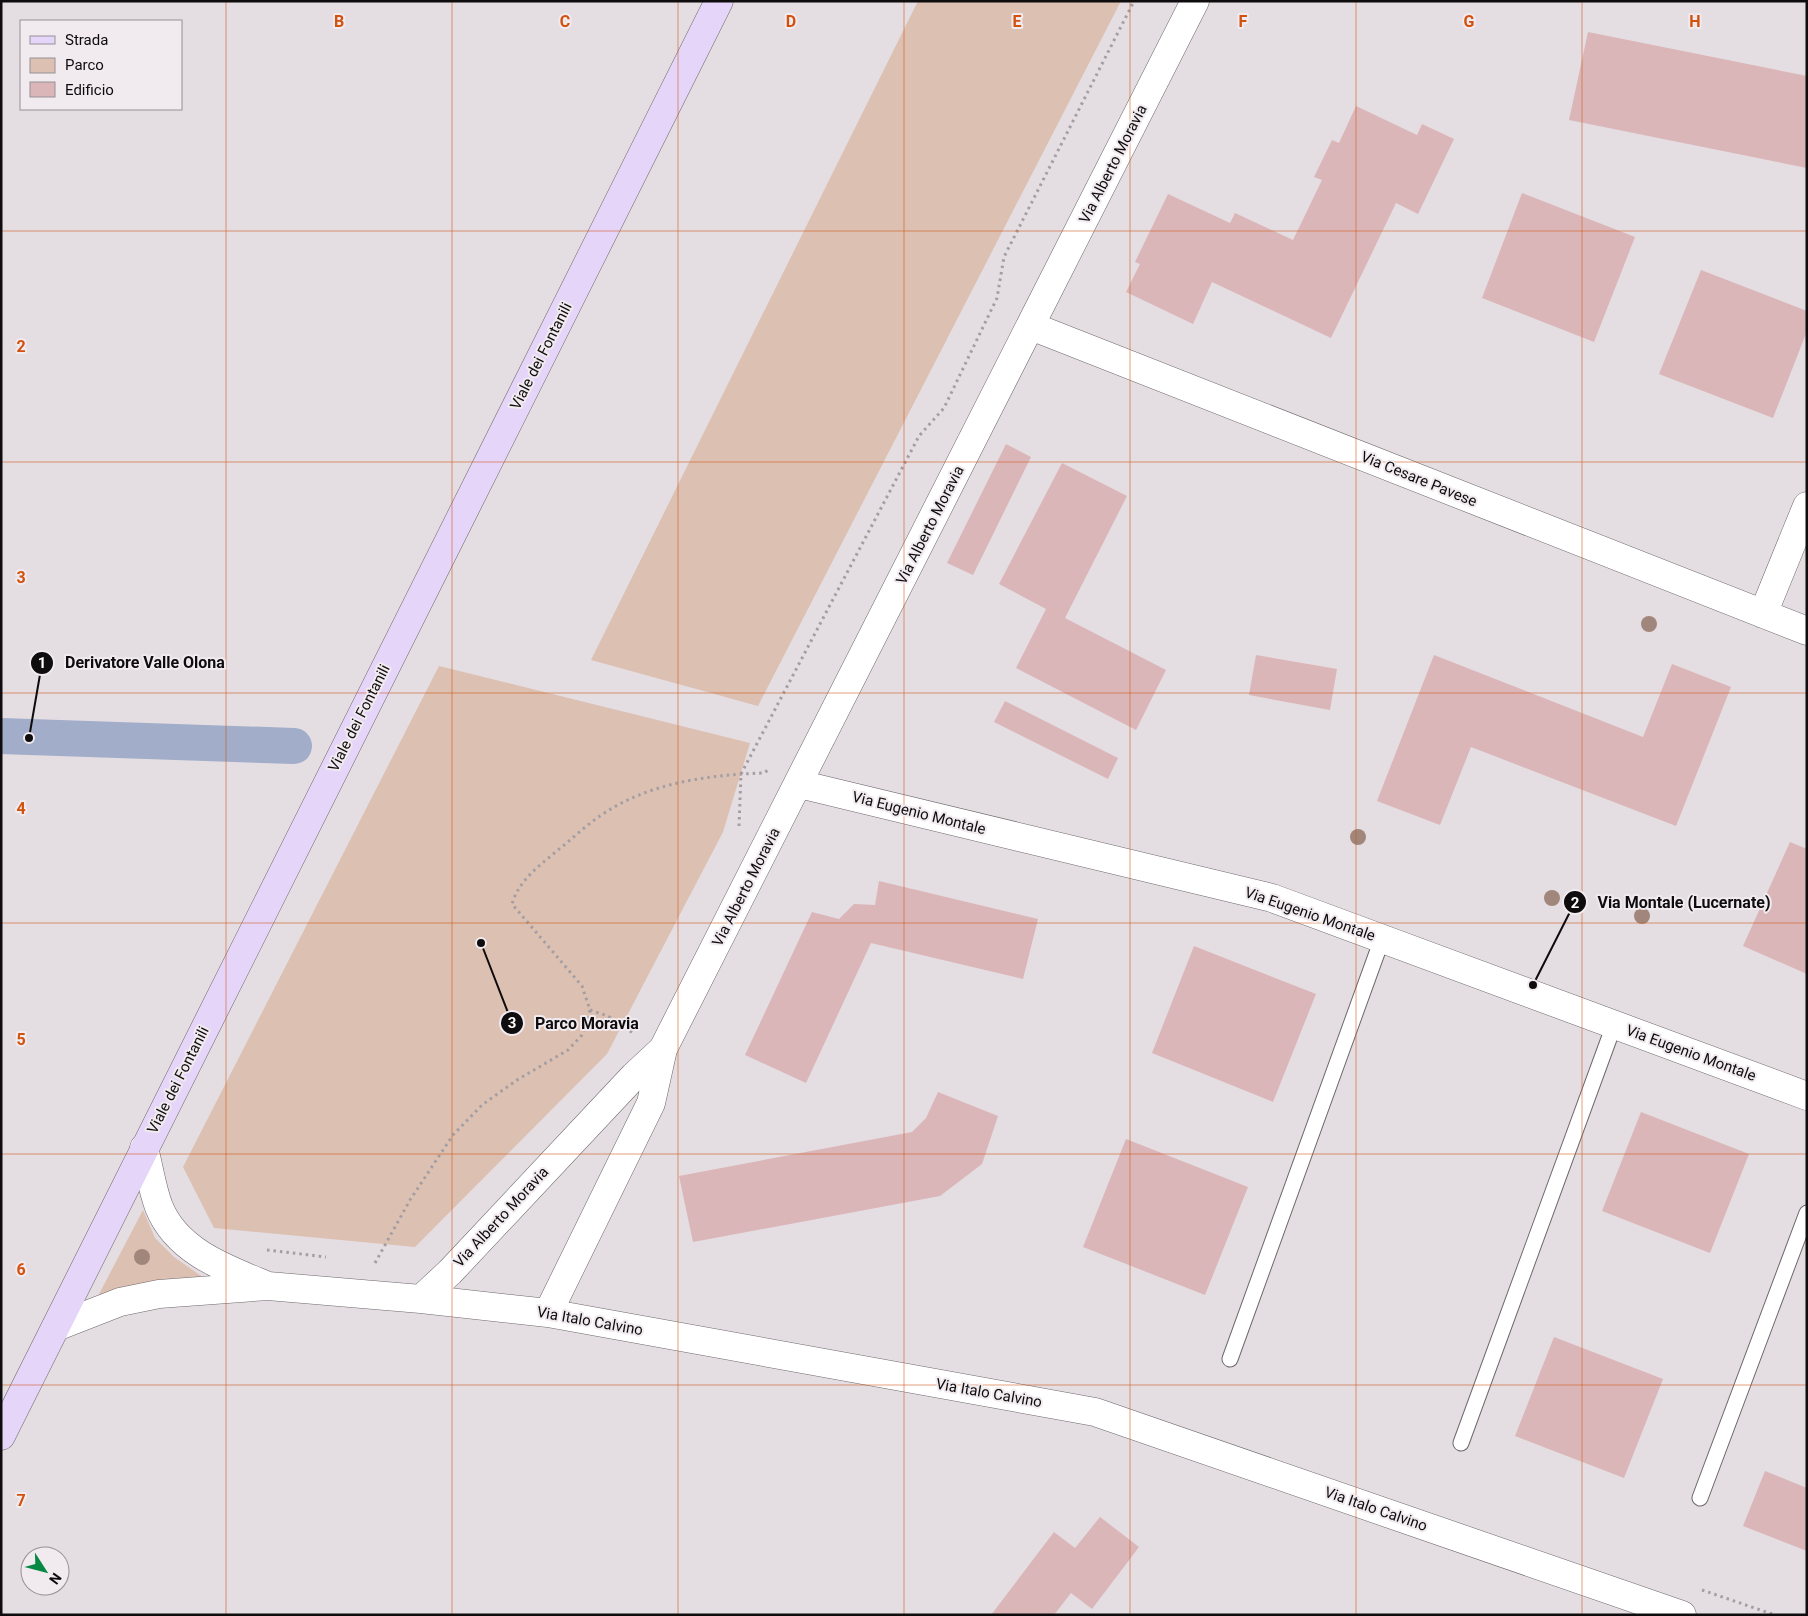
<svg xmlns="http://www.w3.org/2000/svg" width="1808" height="1616" font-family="Roboto,sans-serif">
	<rect width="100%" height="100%" fill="#e4dde2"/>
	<path fill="#dcc0b2" d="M918,1H1121L758,706L591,660Z
		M439,666L750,743L723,832L607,1054L415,1247L214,1228L183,1167Z
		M143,1210L155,1238L174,1257L207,1280L97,1298Z"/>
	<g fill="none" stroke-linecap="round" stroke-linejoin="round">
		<path stroke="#a1adc9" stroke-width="36" d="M1,736L294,746"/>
	</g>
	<path fill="#dbb6b9" d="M1588,32L1807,76V168L1569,120Z
		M1356,106L1417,135L1422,124L1454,139L1418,214L1396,203L1331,338L1212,282L1193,324L1126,292L1140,264L1135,262L1168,194L1230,223L1235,213L1293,240L1322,180L1314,177L1332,140L1339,143Z
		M1522,193L1635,237L1594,342L1482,298Z
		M1701,270L1807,311V331L1773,418L1659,374Z
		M1006,444L1031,457L973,575L947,563Z
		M1062,463L1127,496L1065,618L1166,670L1136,730L1016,668L1046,609L999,584Z
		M1256,655L1337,669L1330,710L1249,695Z
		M1434,655L1643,737L1672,664L1731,687L1676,826L1471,747L1440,825L1377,801Z
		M1005,701L1118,758L1108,779L994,722Z
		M1790,842L1807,849V974L1743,946Z
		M879,881L1038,919L1023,979L871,943L806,1083L745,1055L812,912L839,919L854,904L875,905Z
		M1194,946L1316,994L1273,1102L1152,1053Z
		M938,1092L998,1116L982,1164L940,1196L693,1242L679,1176L912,1132L926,1118Z
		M1641,1112L1749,1154L1710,1253L1602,1211Z
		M1126,1139L1248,1187L1205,1295L1083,1247Z
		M1554,1337L1663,1379L1624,1478L1515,1436Z
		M1765,1471L1807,1488V1551L1743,1526Z
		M1100,1517L1139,1547L1092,1609L1071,1593L1054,1615H991L1054,1532L1075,1548Z"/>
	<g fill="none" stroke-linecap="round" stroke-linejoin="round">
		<g stroke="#6e686c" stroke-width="17">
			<path id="lane" d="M1230,1359L1382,939
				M1461,1443L1614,1025
				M1700,1498L1807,1213"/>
		</g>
		<g stroke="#6e686c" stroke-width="29">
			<path id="street" d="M1031,326L1807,631
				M1763,614L1807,506
				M799,784L1272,898L1807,1096
				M268,1286L421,1299L548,1313L1095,1412L1682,1615
				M421,1299L450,1272L634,1076L663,1049
				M548,1313L651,1103L663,1049L1195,1
				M56,1327L120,1302L159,1294L268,1286C227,1269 177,1252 159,1207C152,1189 149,1167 144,1148"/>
		</g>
		<g stroke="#6e686c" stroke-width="29">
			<path id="secondary" d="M1,1436L719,1"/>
		</g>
		<path stroke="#a49ea2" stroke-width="3" stroke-dasharray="2.5 4" stroke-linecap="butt" d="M739,826L741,774L919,436L944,408L997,298L1004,257L1134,1
			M590,1010L608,1016L633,1033
			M267,1250L326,1257
			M375,1263L410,1200L453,1135L482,1105L517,1080L568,1050L582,1035L590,1010L582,986L512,904C519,880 539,866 558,850C572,839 585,826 600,816C647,783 707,775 764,773L768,770
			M1702,1590L1775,1615"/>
		<use href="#lane" stroke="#fff" stroke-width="15"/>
		<use href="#street" stroke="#fff" stroke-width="28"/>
		<use href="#secondary" stroke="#e5d5f9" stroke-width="28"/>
	</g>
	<g fill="#a1867b">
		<circle cx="1649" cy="624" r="8"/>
		<circle cx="1358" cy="837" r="8"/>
		<circle cx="1552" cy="898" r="8"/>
		<circle cx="1642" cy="916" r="8"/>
		<circle cx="142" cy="1257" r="8"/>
	</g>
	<path fill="none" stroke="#d2510c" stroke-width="1" stroke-opacity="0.55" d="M226,1V1615M452,1V1615M678,1V1615M904,1V1615M1130,1V1615M1356,1V1615M1582,1V1615M1,231H1807M1,462H1807M1,693H1807M1,923H1807M1,1154H1807M1,1385H1807"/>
	<g text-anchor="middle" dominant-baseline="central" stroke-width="4" stroke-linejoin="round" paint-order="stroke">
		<g font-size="15" fill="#0e0c0d" stroke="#f1eaef">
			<text transform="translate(1113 164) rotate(-63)">Via Alberto Moravia</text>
			<text transform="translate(541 356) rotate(-63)">Viale dei Fontanili</text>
			<text transform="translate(1419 479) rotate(22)">Via Cesare Pavese</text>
			<text transform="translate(930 525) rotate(-63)">Via Alberto Moravia</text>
			<text transform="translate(359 718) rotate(-63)">Viale dei Fontanili</text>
			<text transform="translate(919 813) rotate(14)">Via Eugenio Montale</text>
			<text transform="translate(746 887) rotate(-63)">Via Alberto Moravia</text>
			<text transform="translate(1310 914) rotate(19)">Via Eugenio Montale</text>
			<text transform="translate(1691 1053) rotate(20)">Via Eugenio Montale</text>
			<text transform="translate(178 1080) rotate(-63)">Viale dei Fontanili</text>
			<text transform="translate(501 1217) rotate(-47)">Via Alberto Moravia</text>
			<text transform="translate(590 1321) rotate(10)">Via Italo Calvino</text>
			<text transform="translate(989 1393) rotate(10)">Via Italo Calvino</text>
			<text transform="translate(1376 1509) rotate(19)">Via Italo Calvino</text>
		</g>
	</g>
	<g font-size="16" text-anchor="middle" font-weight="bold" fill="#d2510c" stroke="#f1eaef" stroke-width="4" stroke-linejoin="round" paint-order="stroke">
		<text x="339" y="27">B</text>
		<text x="565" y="27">C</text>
		<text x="791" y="27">D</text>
		<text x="1017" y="27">E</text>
		<text x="1243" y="27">F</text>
		<text x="1469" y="27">G</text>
		<text x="1695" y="27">H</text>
		<text x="21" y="352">2</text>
		<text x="21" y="583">3</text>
		<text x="21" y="814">4</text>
		<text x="21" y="1045">5</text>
		<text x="21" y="1275">6</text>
		<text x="21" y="1506">7</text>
	</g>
	<path fill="none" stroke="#0e0c0d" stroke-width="2" d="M29 738L42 663M1533 985L1575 902M481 943L512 1023"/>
	<g fill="#0e0c0d" stroke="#f1eaef" stroke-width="2">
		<circle cx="29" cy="738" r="5"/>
		<circle cx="1533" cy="985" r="5"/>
		<circle cx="481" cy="943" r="5"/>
		<circle cx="42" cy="663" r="12"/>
		<circle cx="1575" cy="902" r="12"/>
		<circle cx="512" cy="1023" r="12"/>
	</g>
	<g font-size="15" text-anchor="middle" font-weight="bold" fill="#fff">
		<text x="42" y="668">1</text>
		<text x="1575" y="908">2</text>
		<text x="512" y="1028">3</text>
	</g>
	<g font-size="16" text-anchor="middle" font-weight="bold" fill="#0e0c0d" stroke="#f1eaef" stroke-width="4" stroke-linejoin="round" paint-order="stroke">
		<text x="145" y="668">Derivatore Valle Olona</text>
		<text x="1684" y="908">Via Montale (Lucernate)</text>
		<text x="587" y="1029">Parco Moravia</text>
	</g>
	<rect width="1808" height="1616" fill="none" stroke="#0e0c0d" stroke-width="5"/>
	<rect x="20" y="20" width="162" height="90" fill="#f1eaef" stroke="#969195"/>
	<rect x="30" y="36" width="25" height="8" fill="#e5d5f9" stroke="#969195"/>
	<text x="65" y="45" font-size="15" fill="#0e0c0d">Strada</text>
	<rect x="30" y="58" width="25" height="15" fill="#dcc0b2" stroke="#969195"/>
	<text x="65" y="70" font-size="15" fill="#0e0c0d">Parco</text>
	<rect x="30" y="82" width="25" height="15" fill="#dbb6b9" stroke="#969195"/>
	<text x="65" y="95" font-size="15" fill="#0e0c0d">Edificio</text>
	<g transform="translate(45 1571) rotate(126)"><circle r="24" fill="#f1eaef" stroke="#969195"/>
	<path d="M0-4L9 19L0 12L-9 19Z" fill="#078843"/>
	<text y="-8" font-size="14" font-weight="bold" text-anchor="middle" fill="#0e0c0d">N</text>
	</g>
</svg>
